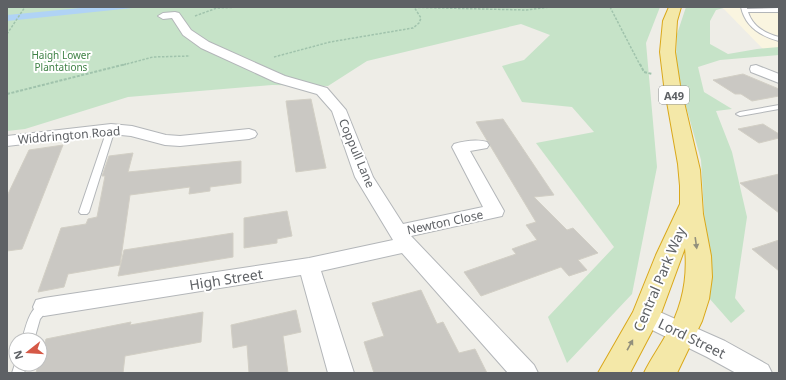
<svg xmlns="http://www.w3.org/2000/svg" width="786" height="380" font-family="'Noto Sans',sans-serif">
	<rect width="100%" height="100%" fill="#eeede7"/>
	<path fill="#faf5e0" d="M722,7H779V49L764,50Z"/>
	<path fill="#c6e3c8" d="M7,7H660L646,43L657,167L632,294L567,363L548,317L614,247L536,143L594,132L572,107L522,102L502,66L524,60L550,35L521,24L367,61L328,86L272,85L128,97L25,129L7,131Z
		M686,7H727L716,10L710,21V44L728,54L757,49L779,47V55L720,60L698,67L704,92L732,109L716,111L732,152L747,217L735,298L745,311L731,323L709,298L701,160L682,92L676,59L677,34Z"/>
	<path fill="#b0d3f5" d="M91,7H142L7,21V15Z"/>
	<path fill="#cac8c3" stroke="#d2cfc5" d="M743,74L779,89V96L752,101L741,94H735L713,80Z
		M311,99L326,168L296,172L286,101Z
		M503,119L554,195L534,197L567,230L573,228L598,253L578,260L587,270L569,276L561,267L481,296L464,272L516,254L512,249L537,240L526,225L536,222L476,122Z
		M763,124L779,134V138L759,143L738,129Z
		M63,145L22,249L7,251V196L29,150Z
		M133,153L128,172L241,161V183L210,187V191L189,194L190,187L130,195L120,265L68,274L64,287L38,292L61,228L86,224L88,219L97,217L105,176H102L109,156Z
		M779,174V213L740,183Z
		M287,211L292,236L277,239V243L244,248V218Z
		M233,233V257L118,276L124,250Z
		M779,240V271L752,249Z
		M421,290L437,324L443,322L459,353L475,349L487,373H374L364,342L384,336L372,303Z
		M296,310L301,332L283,336L288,373H249L247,345L233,348L231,325Z
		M203,312L201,342L125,356L123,373H36L38,364H40V359L46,339L131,322L130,325Z"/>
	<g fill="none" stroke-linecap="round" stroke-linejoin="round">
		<g stroke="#b3b6b9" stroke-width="2">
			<path id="service" d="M741,7H747V9L779,8V12H748C753,27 765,33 779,37V41C760,36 745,26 741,7Z
				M779,105V109L740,116L736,114L740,112Z
				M108,127H111L115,129L89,212L87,214H81L79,212Z
				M44,302L48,304L50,307L40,319L34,340H22C26,327 29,307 44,302Z
				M16,361V364H27L24,373H12Z"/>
		</g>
		<g stroke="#b3b6b9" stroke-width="2">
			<path id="minor" d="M175,12L179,13L191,30L209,42L285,76L327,88L346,110L373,177L403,224L483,207L452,147L454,144C464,141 477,139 487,142L489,145L487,148L470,151L504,211L502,216L411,236L534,365L538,373H508L402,253L321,271L354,373H328L301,275L44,316L36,314L33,307L36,300L44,298L309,258L393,240L355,177L332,111L317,94L275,82L201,48L183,35L172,18L163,19L158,16L163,13Z
				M756,65L779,74V83L751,72L750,69L751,66Z
				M111,124L132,126L166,135L180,136L249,129L255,131L257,134L255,137L249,139L180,146L165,145L131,136L111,134L7,146V136Z
				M646,306L725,341L768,365L772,373H736L707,357L638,323L634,316L638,309Z"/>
		</g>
		<g stroke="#daa81b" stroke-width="2">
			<path id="trunk" d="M669,7H681L677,21L675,52L680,85L700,170L703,214L711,256L712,277L709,299L702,321L677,373H644C650,360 659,348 666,335C682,308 688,279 685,248L660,316L630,373H598L633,312L656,255L680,204V186L678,164L664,85L660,52L663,21Z"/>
		</g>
		<path stroke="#a0c3ac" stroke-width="1.5" stroke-dasharray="2.5 1.5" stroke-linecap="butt" d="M398,7L526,10L550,7
			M610,7L640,65
			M195,16L217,8L242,7
			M7,34L25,7
			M274,57L330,42L413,28L419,23L421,18L414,7
			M123,65L153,57L190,56"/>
		<path stroke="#a0c3ac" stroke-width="2" stroke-dasharray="3 1.5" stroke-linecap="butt" d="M640,64L644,72L652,74
			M7,94L126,64"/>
		<use href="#service" fill="#fff" fill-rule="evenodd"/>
		<use href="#minor" fill="#fff" fill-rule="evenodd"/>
		<use href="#trunk" fill="#f4e8a8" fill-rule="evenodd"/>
	</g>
	<defs><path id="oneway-solid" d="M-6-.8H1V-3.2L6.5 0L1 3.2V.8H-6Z"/></defs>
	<g fill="#92907c">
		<use href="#oneway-solid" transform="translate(696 243) rotate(82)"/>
		<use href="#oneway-solid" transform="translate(630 345) rotate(-61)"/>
	</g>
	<g text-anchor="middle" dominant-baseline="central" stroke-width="4" stroke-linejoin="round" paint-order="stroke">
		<g font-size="10" fill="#408247" stroke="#fff">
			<text x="61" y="55">Haigh Lower<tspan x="61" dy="12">Plantations</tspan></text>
		</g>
		<rect fill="#fff" stroke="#8e9093" stroke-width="1" x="659" y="86" width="30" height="18" rx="3"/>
		<g font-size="11" font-weight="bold" fill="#5e6165">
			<text x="674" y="95">A49</text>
		</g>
		<g font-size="12" fill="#5e6165" stroke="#fff">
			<text transform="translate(69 135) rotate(-5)">Widdrington Road</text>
			<text transform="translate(357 153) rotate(67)">Coppull Lane</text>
			<text transform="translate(445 222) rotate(-12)">Newton Close</text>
		</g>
		<g font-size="14" fill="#5e6165" stroke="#fff">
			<text transform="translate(226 279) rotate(-9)">High Street</text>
			<text transform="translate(659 279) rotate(-67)">Central Park Way</text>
			<text transform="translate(692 338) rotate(26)">Lord Street</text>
		</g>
	</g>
	<rect width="786" height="380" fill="none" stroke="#5e6165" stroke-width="16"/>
	<g transform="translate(28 352) rotate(253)"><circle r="19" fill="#ffffff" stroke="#bfc0c1"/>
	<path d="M0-3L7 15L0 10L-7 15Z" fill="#d55846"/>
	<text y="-6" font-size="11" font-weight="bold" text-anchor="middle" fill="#5e6165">N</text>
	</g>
</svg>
